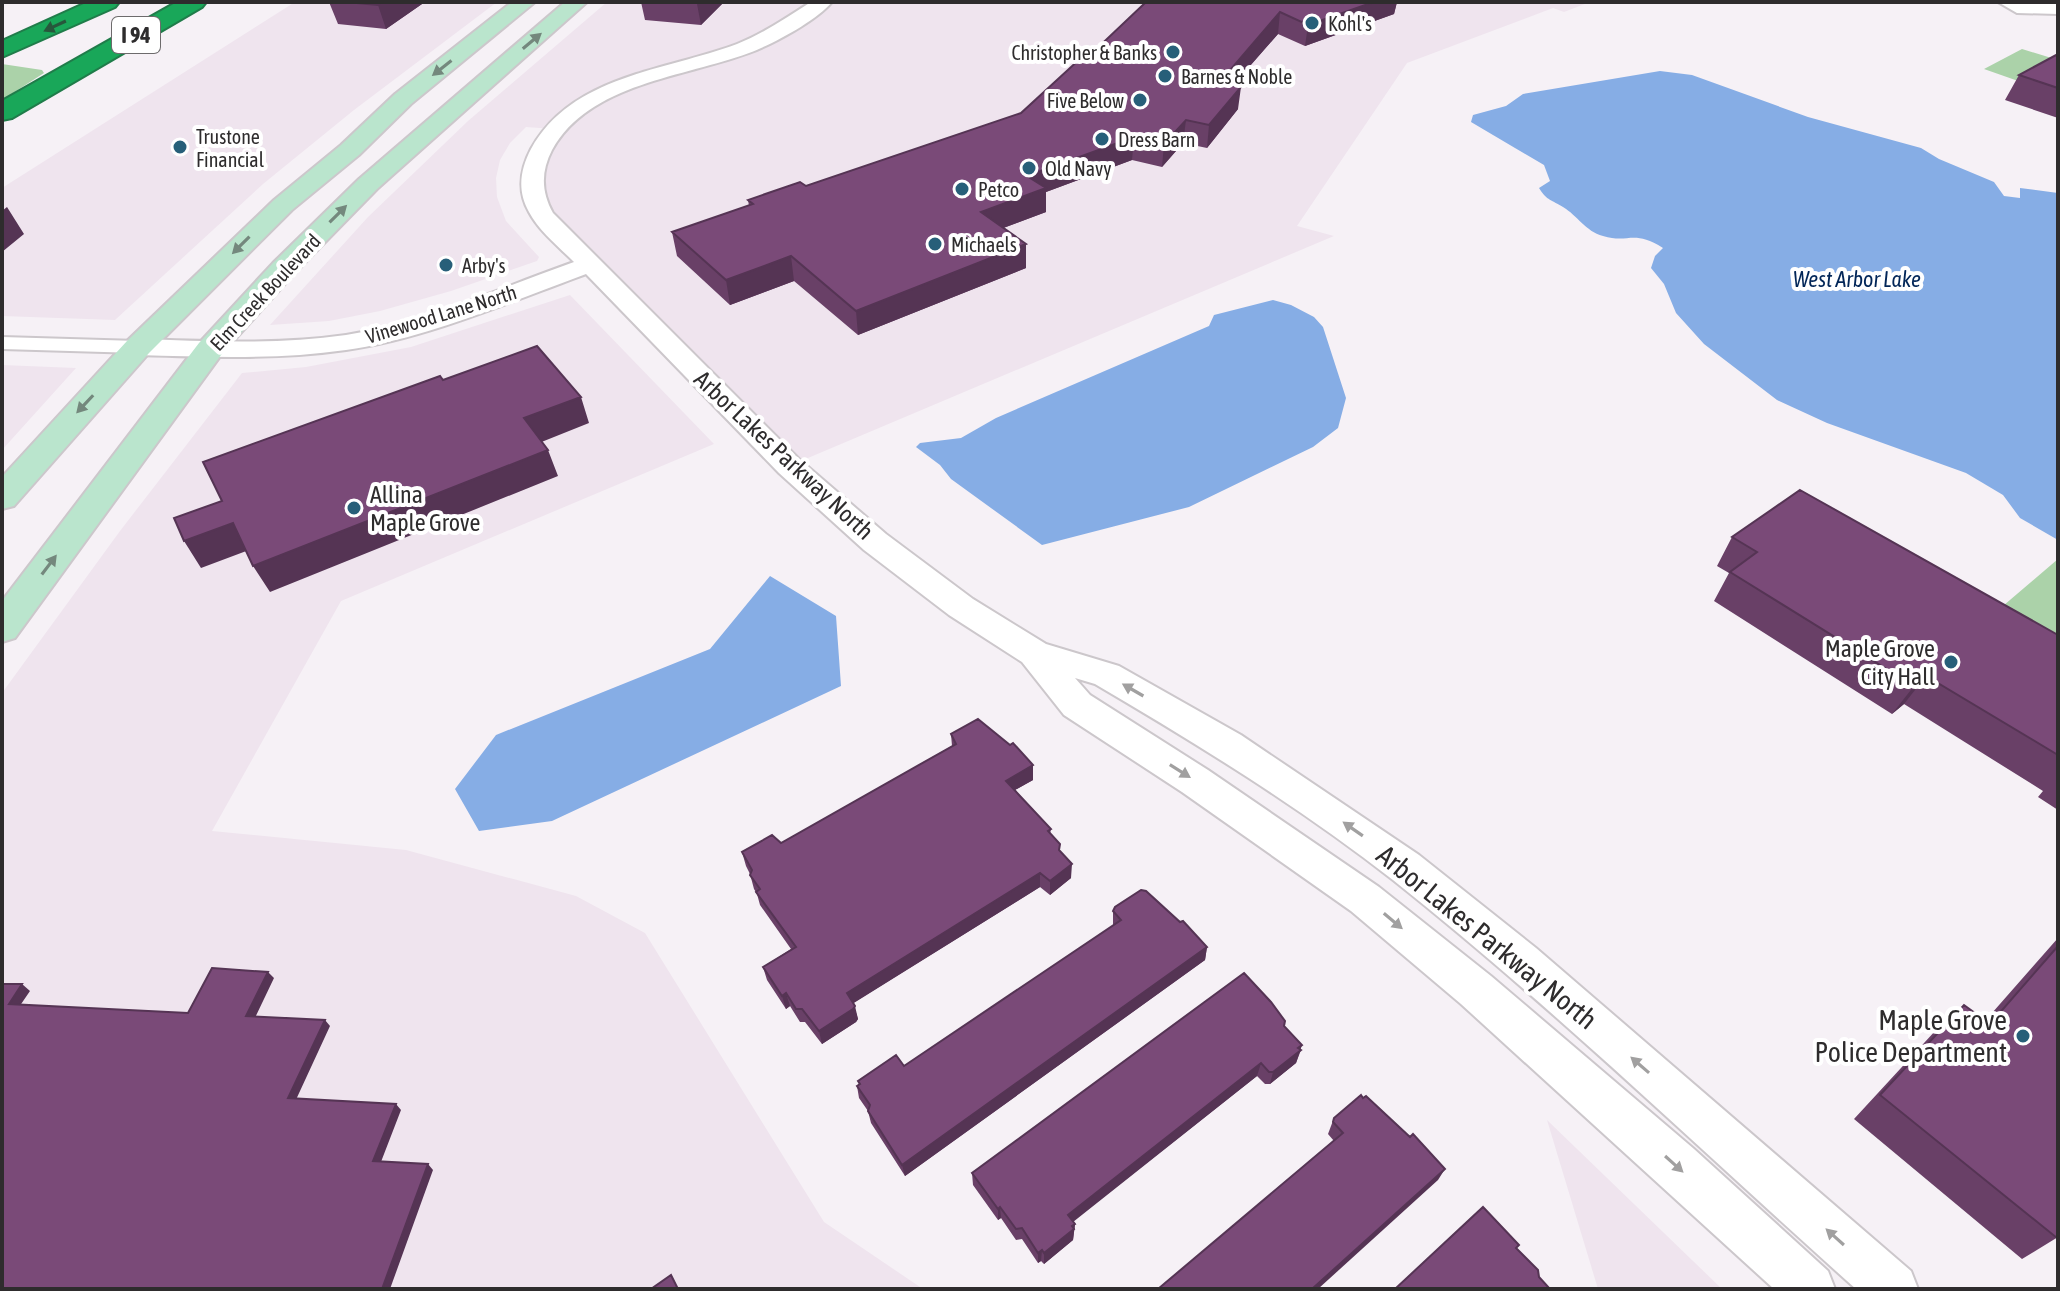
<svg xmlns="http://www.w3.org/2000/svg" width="2060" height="1291" font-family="'Asap Condensed',sans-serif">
	<rect width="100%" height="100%" fill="#f6f1f6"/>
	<path fill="#efe4ee" d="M295,2H497L354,110L263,184L115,320L2,316V188Z
		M607,2H1590L1564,12L1553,8L1407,63L1297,226L1334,236L789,466L533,197L554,129L526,127L510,143L500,160L496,178L497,197L506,221L539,257L537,261L451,291L380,311L329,321L270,325L368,217L468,121Z
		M570,295L714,444L341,601L212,831L406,850L576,896L645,933L824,1222L923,1289H2V693L120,531L242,373L306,367L411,347Z
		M2,365L76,368L2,450Z
		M1547,1120L1722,1289H1598Z"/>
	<path fill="#abd2a9" d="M2022,49L2058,60L2021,82L1984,69Z
		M2,64L42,70L44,73L2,100Z
		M2058,559V657L1990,617Z"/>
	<path fill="#86ade5" d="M1660,71L1692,75L1808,117L1921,148L1939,159L1994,182L2004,196L2020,198V188L2058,193V540L2020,518L2003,495L1966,473L1827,423L1777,400L1704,344L1676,313L1664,284L1651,268L1655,256L1663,248C1633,229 1629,244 1603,236C1585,231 1578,216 1563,207C1552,200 1547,201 1539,188L1550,181L1544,165L1471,122L1473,115L1506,106L1523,94Z
		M1273,300L1291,305L1314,317L1323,327L1346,398L1338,428L1313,447L1189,507L1042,545L951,479L940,465L916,447L920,443L961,438L996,418L1209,326L1214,315Z
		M770,576L836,616L841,686L552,821L479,831L455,789L496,735L710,649Z"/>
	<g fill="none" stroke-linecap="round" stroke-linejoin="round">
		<g stroke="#ccc7cb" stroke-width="4">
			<path id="minor" d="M2,337L138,341L148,347L138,353L2,349Z"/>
		</g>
		<g stroke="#ccc7cb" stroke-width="4">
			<path id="tertiary" d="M811,2H832C816,21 773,44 749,53C685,77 589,83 552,150C541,171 541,192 553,213L799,459L886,534L973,599L1046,644L1119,666L1241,735L1419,855L1536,948L1911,1271L1918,1289H1856C1703,1152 1554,1008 1393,880C1300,807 1197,744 1095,684L1075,678L1090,695L1208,770L1379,887L1491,976L1694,1149L1828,1271L1835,1289H1774L1461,1004L1351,911L1182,792L1064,715L1022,662L949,615L864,550L779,473L586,274C510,302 425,339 346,350C277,360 208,357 138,355L129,353L125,347L129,341L138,339C207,341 277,345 346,335C424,323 500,288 574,262C559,247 539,231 529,212C517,191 520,170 531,149C572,75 665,71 737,44C763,34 787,17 811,2Z
				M1998,2L2058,4V14L2017,13Z"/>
		</g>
		<g stroke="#ccc7cb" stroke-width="4">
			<path id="secondary" d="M512,2H535L411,104L359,155L292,210L149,353L14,506L2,509V477L127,341L274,200L341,145L395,94Z
				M565,2H587L377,189L293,275L221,355L15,638L2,642V601L199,343L273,263L359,179Z"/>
		</g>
		<g stroke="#207c4a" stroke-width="4">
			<path id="motorway" d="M88,2H119L115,7L2,57V41Z
				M177,2H206L202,7L12,118L2,120V101Z"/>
		</g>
		<use href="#minor" fill="#fff" fill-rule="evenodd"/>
		<use href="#tertiary" fill="#fff" fill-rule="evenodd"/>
		<use href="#secondary" fill="#bae5cd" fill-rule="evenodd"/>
		<use href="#motorway" fill="#19a759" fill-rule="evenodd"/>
	</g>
	<path fill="#694067" d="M329,2H421L422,4L386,29L338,24Z
		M641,2H724L701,25L645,20Z
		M1146,2H1397L1394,14L1305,46L1278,34L1233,85L1238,109L1207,148L1183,143L1162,167L1132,160L1046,192V212L1003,228L1026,268L858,335L794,281L730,305L677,256L672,232L749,206L748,200L806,186L1021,113L1088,57Z
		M2058,54V118L2005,100L2019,75Z
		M1732,537L2058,635V810L2038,797L2043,791L1904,704L1892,714L1714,601L1729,573L1717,566Z
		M951,734L1033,765V780L1015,790L1051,829L1050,834L1060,851L1071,878L1050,895L1040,887L853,1003L858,1019L856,1022L822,1044L805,1022H800L790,1006L786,1009L767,980L763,967L791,949L760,905L757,894L754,889L750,874L746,866L742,852L781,843L952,746Z
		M1113,911L1207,947L1205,960L905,1176L871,1123L868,1111L859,1098L857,1086L859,1085L858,1081L904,1066L1113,926Z
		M2058,938V1237L2022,1259L1854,1119L1936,1030L1964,1005L1985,1021Z
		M1284,1026L1301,1050L1296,1063L1270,1084H1265L1257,1076L1073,1221L1075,1224L1073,1240L1044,1264L1041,1261L1038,1263L1022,1239L1016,1240L1001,1218L998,1220L973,1185L972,1173Z
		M1334,1118L1438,1180L1334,1141L1328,1134Z"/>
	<path fill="#553454" d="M383,2H421L422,4L386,29L378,5Z
		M699,2H724L701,25L697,4Z
		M1374,2H1397L1394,14L1305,46L1308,25Z
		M1280,12L1278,34L1216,105L1219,83Z
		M1241,87L1238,109L1207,148L1209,125Z
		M1186,120L1183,143L1162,167L1164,144Z
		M1134,137L1132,160L1046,192V212L982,236L981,212L1027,176Z
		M7,207L24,234L2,252V211Z
		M1026,244V268L858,335L856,311Z
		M791,256L794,281L730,305L726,280Z
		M581,397L589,423L534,445L524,418Z
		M548,450L558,476L270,592L253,566Z
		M233,523L249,550L201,568L184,541Z
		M1926,676L1904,704L1892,714L1914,686Z
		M1033,765V780L1006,795V781Z
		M1072,864L1071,878L1050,895V881Z
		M1040,873V887L849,1006L847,993Z
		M1207,947L1205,960L905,1176L902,1165Z
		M268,972L274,978L253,1022L246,1016Z
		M22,984L30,991L17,1010L9,1004Z
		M786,993L790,1006L786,1009L782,996Z
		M855,1006L858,1019L856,1022L822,1044L819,1031Z
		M325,1020L330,1026L294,1104L288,1098Z
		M1302,1045L1296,1063L1270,1084L1273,1072Z
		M1261,1063L1257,1076L1068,1226V1215Z
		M396,1104L401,1110L379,1167L373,1161Z
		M428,1164L433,1170L390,1289H382Z
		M1445,1169L1438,1180L1318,1289H1312Z
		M1000,1207L1001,1218L998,1220V1209Z
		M1075,1224L1073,1240L1044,1264V1253Z
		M1042,1250L1041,1261L1038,1263V1253Z"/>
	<path fill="#7a4a78" stroke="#553454" stroke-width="2" d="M346,2H383L378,5Z
		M1146,2H1374L1308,25L1280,12L1219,83L1241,87L1209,125L1186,120L1164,144L1134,137L1027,176L1046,188L981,212L1026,244L856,311L791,256L726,280L672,232L753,204L748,200L800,182L806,186L1021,113L1083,56L1088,57Z
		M2058,54V88L2019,75Z
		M537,346L581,397L524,418L548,450L253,566L233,523L184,541L174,518L222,501L203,462L440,376L443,380Z
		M1800,490L2058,635V755L1926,676L1914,686L1730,572L1757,552L1732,537Z
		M978,719L1010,745L1013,743L1033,765L1006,781L1051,829L1048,831L1060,844L1059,850L1072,864L1050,881L1040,873L847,993L855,1006L853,1009L819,1031L802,1009H796L786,993L782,996L763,967L796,947L756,892L760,889L750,875L752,870L742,852L772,835L781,843L956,744L951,734Z
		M1141,890L1146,891L1180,922L1183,921L1207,947L902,1165L868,1111L870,1105L857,1086L860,1084L858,1081L896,1055L904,1066L1121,920L1113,911L1115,907Z
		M2058,946V1237L2057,1238L1880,1095L1964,1005L1990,1024Z
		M212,968L268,972L246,1016L325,1020L288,1098L396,1104L373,1161L428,1164L382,1289H2V984H22L9,1004L188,1013Z
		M1244,973L1271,1002L1285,1021L1284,1026L1302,1045L1298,1048L1301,1050L1273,1072H1269L1261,1063L1068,1215L1075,1224L1072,1226L1074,1229L1044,1253L1042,1250L1038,1253L1022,1228L1016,1229L1000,1207L998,1209L972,1173Z
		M1361,1095L1363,1098L1366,1096L1410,1137L1413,1134L1445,1169L1312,1289H1158L1343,1133L1333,1122L1334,1118Z
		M1483,1207L1519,1245L1516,1248L1538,1270L1539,1277L1550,1289H1395Z
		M671,1275L678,1289H651Z"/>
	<defs><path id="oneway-solid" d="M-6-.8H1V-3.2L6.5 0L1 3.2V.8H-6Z" transform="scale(2)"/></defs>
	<use fill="#27573c" href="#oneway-solid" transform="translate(55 26) rotate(155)"/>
	<g fill="#74887d">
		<use href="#oneway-solid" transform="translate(532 41) rotate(-40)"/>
		<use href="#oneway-solid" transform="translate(442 68) rotate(142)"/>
		<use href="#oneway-solid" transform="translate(338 214) rotate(-45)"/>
		<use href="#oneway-solid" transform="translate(241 245) rotate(135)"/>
		<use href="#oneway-solid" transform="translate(85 404) rotate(133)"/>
		<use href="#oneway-solid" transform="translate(49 565) rotate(-53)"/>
	</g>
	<g fill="#a1a0a0">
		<use href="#oneway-solid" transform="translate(1133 690) rotate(-150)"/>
		<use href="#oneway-solid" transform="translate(1180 771) rotate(32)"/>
		<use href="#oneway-solid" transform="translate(1353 829) rotate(-145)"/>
		<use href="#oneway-solid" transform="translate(1393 921) rotate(40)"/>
		<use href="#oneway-solid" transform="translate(1640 1065) rotate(-139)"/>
		<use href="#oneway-solid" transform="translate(1674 1164) rotate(42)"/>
		<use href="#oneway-solid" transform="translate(1835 1237) rotate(-138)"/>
	</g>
	<g fill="#275f79" stroke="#fff" stroke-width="3">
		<circle cx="1312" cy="23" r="8"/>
		<circle cx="1173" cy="52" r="8"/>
		<circle cx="1165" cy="76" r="8"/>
		<circle cx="1140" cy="100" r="8"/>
		<circle cx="1102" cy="139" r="8"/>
		<circle cx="180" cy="147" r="8"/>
		<circle cx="1029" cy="168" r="8"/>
		<circle cx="962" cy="189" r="8"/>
		<circle cx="935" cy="244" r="8"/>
		<circle cx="446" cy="265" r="8"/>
		<circle cx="354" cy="508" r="8"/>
		<circle cx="1951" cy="662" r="8"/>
		<circle cx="2023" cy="1036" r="8"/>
	</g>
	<g text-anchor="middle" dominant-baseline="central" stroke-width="8" stroke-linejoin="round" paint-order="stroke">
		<g font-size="20" fill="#2e2c2d" stroke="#fff" text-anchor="start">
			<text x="1328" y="23">Kohl's</text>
			<text x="1157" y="52" text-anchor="end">Christopher &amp; Banks</text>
			<text x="1181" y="76">Barnes &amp; Noble</text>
			<text x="1124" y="100" text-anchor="end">Five Below</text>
			<text x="196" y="136">Trustone<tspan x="196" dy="23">Financial</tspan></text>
			<text x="1118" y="139">Dress Barn</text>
			<text x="1045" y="168">Old Navy</text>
			<text x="978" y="189">Petco</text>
			<text x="951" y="244">Michaels</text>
			<text x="462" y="265">Arby's</text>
		</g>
		<g font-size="20" fill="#2e2c2d" stroke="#fff">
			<text transform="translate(265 292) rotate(-47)">Elm Creek Boulevard</text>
			<text transform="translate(441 314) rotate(-17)">Vinewood Lane North</text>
		</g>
		<rect fill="#fff" stroke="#6d6b6c" stroke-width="2" x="112" y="17" width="48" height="36" rx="6"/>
		<g font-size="22" font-weight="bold" fill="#2e2c2d">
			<text x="136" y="35">I 94</text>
		</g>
		<g font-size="22" font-style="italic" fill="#022658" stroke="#fff">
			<text x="1857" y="279">West Arbor Lake</text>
		</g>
		<g font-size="24" fill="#2e2c2d" stroke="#fff">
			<text transform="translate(784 455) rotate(43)">Arbor Lakes Parkway North</text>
		</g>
		<g font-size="24" fill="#2e2c2d" stroke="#fff" text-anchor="start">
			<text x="370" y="494">Allina<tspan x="370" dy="28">Maple Grove</tspan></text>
			<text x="1935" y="648" text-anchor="end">Maple Grove<tspan x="1935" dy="28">City Hall</tspan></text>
		</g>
		<g font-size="28" fill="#2e2c2d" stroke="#fff">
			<text transform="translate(1487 937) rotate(39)">Arbor Lakes Parkway North</text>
		</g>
		<g font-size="28" fill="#2e2c2d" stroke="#fff" text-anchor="end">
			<text x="2007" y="1020">Maple Grove<tspan x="2007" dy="32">Police Department</tspan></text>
		</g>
	</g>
	<rect width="2060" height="1291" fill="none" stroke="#2e2c2d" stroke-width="8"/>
</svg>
